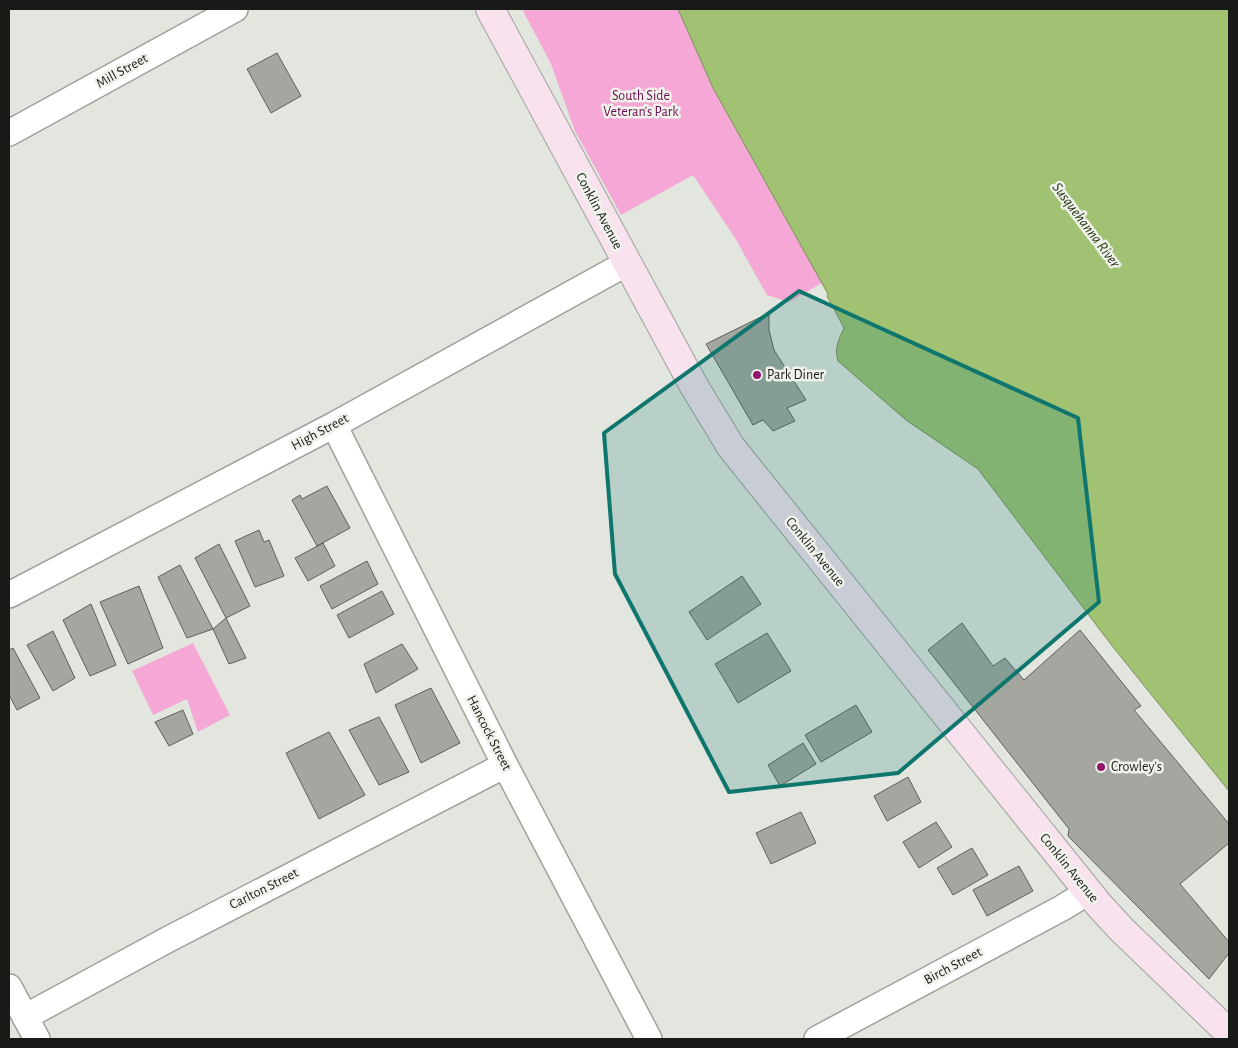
<svg xmlns="http://www.w3.org/2000/svg" width="1238" height="1048" font-family="'Alegreya Sans',sans-serif">
	<rect width="100%" height="100%" fill="#e3e6df"/>
	<path fill="#f5a8d5" d="M522,9H678L713,88L822,283L789,302L767,295L735,238L693,175L621,215L575,131L551,64Z
		M193,643L230,715L198,732L187,699L153,715L132,671Z"/>
	<path fill="#a1c273" stroke="#789057" d="M678,9H1229V791L1113,647L978,469L906,420L838,361C834,348 839,339 844,328L827,296L828,294L713,88Z"/>
	<path fill="#a4a7a0" stroke="#5d6059" d="M277,53L301,96L271,113L247,69Z
		M769,313V330L774,350L806,400L787,408L795,421L773,431L763,420L753,425L706,344Z
		M327,486L350,528L317,546L292,500L300,495L302,499Z
		M259,530L264,542L269,540L284,576L255,587L235,541Z
		M323,543L335,566L308,581L295,558Z
		M219,544L250,606L226,618L195,558Z
		M367,561L378,584L332,609L320,586Z
		M180,565L213,629L187,638L158,577Z
		M742,576L761,604L707,640L689,612Z
		M139,586L163,648L128,664L100,602Z
		M382,591L394,614L349,638L337,615Z
		M91,604L116,665L90,676L63,620Z
		M226,618L246,658L229,664L213,629Z
		M962,623L993,666L1005,658L1024,680L1080,630L1141,706L1134,710L1229,824V843L1180,884L1229,942V953L1209,979L1068,836L1069,829L928,650Z
		M53,631L75,678L53,691L27,645Z
		M767,633L791,671L738,703L715,664Z
		M402,644L418,669L376,693L364,664Z
		M13,648L40,698L17,710L9,695V650Z
		M431,688L460,743L421,763L395,705Z
		M856,705L872,732L821,762L805,735Z
		M183,710L193,734L169,746L155,722Z
		M379,717L409,772L379,785L349,730Z
		M329,732L365,795L319,819L286,753Z
		M803,743L816,764L780,786L768,765Z
		M908,777L921,802L887,821L874,796Z
		M801,812L816,843L771,864L756,833Z
		M936,822L952,847L919,868L903,842Z
		M972,848L988,875L953,895L937,868Z
		M1019,866L1033,891L987,916L973,890Z"/>
	<g fill="none" stroke-linecap="round" stroke-linejoin="round">
		<g stroke="#9fa29b" stroke-width="28">
			<path id="minor" d="M9,133L235,9
				M334,425L505,765L649,1039
				M9,595L334,425L627,263
				M9,987L37,1039
				M25,1017L167,940L505,765
				M817,1039L1062,908L1088,892"/>
		</g>
		<g stroke="#9fa29b" stroke-width="30">
			<path id="secondary" d="M490,9L694,386L731,447L1099,905L1121,929L1229,1033"/>
		</g>
		<use href="#minor" stroke="#fff" stroke-width="25"/>
		<use href="#secondary" stroke="#f7e2ee" stroke-width="28"/>
	</g>
	<path fill="#0f766e" fill-opacity="0.2" stroke="#0f766e" stroke-width="4" stroke-linejoin="round" d="M799,291L1078,418L1099,602L898,773L729,792L615,574L604,433Z"/>
	<g fill="#93136d" stroke="#f0f3ec" stroke-width="2">
		<circle cx="757" cy="375" r="5"/>
		<circle cx="1101" cy="767" r="5"/>
	</g>
	<g text-anchor="middle" dominant-baseline="central" stroke-width="5" stroke-linejoin="round" paint-order="stroke">
		<g font-size="14" fill="#181a17" stroke="#f0f3ec">
			<text transform="translate(122 71) rotate(-29)">Mill Street</text>
			<text transform="translate(599 211) rotate(62)">Conklin Avenue</text>
			<text transform="translate(320 432) rotate(-28)">High Street</text>
			<text transform="translate(815 552) rotate(51)">Conklin Avenue</text>
			<text transform="translate(489 733) rotate(63)">Hancock Street</text>
			<text transform="translate(1069 868) rotate(51)">Conklin Avenue</text>
			<text transform="translate(264 889) rotate(-27)">Carlton Street</text>
			<text transform="translate(953 966) rotate(-28)">Birch Street</text>
		</g>
		<g font-size="14" fill="#6b0e4f" stroke="#f0f3ec">
			<text x="641" y="96">South Side<tspan x="641" dy="16">Veteran's Park</tspan></text>
		</g>
		<g font-size="14" fill="#181a17" stroke="#f0f3ec" text-anchor="start">
			<text x="767" y="375">Park Diner</text>
			<text x="1111" y="767">Crowley's</text>
		</g>
		<g font-size="15" font-style="italic" fill="#273413" stroke="#f0f3ec">
			<text transform="translate(1086 225) rotate(53)">Susquehanna River</text>
		</g>
	</g>
	<rect width="1238" height="1048" fill="none" stroke="#181a17" stroke-width="20"/>
</svg>
